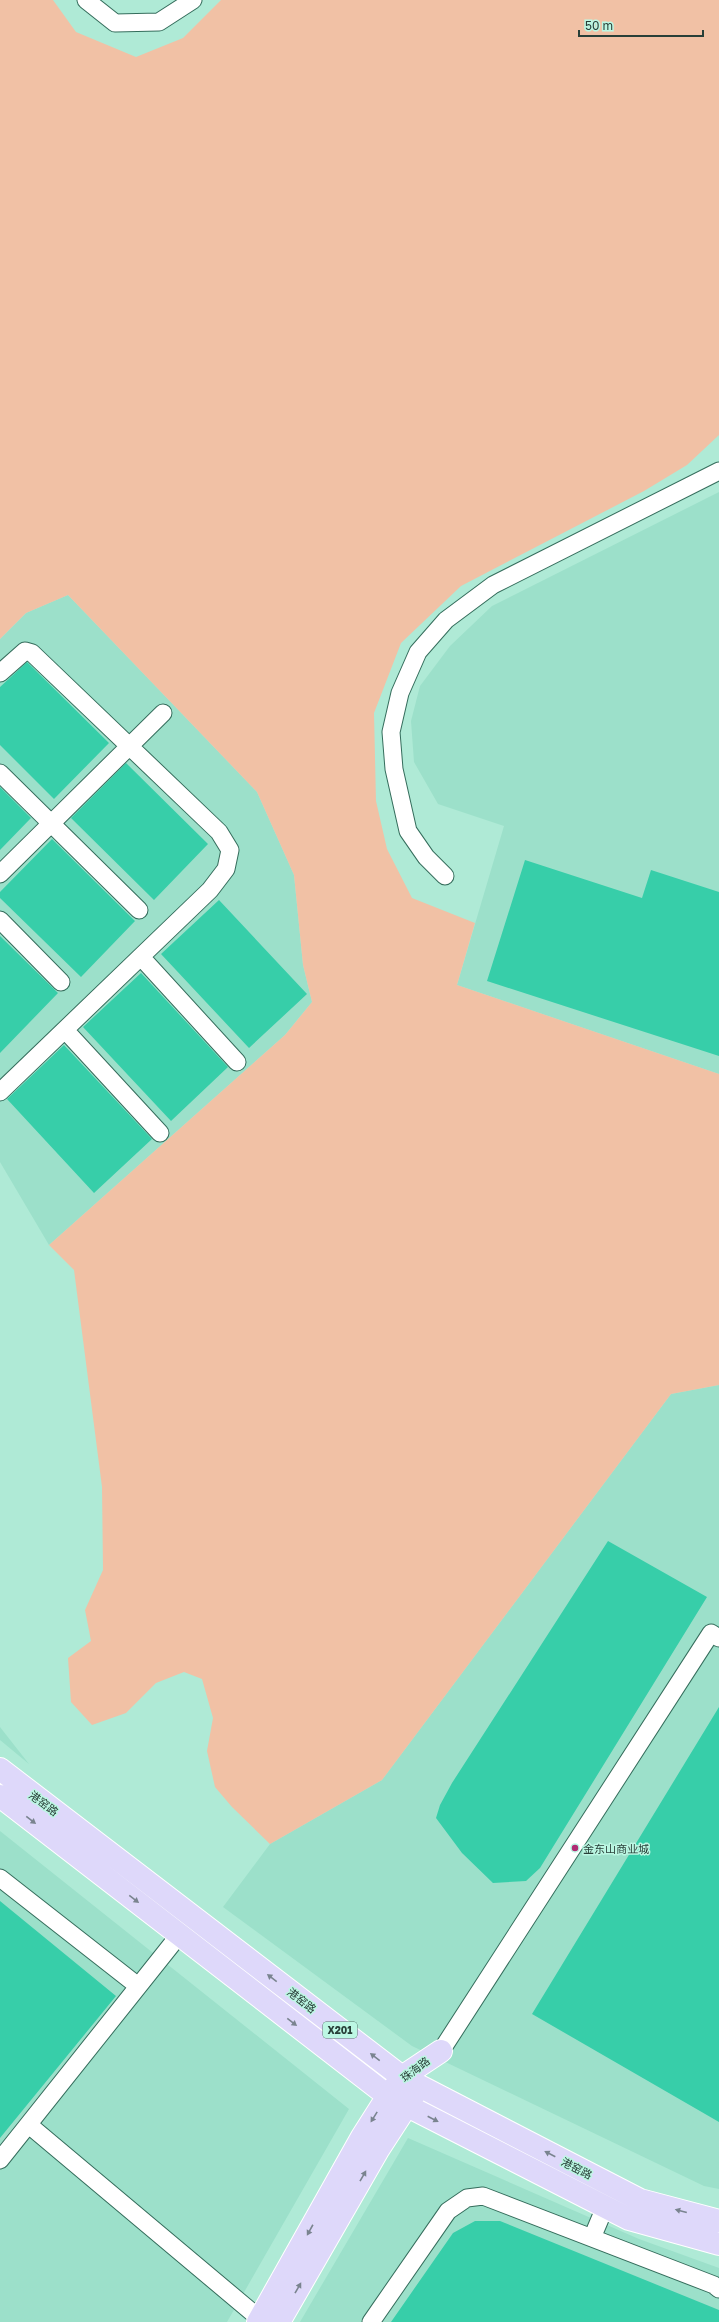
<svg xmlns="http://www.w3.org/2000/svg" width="719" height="2322" font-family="'Golos Text','Noto Sans SC',sans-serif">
	<rect width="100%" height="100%" fill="#afead6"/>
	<path fill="#9ce0ca" d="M719,492V1074L457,985L504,826L438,804L414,762L411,721L420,686L450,646L492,606Z
		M68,595L257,792L294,875L303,965L312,1002L285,1035L49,1245L0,1162V639L26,613Z
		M719,1385V2189L704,2186L412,2046L223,1907L270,1844L382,1780L671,1394Z
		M0,1727L29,1764L0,1740Z
		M0,1831L349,2109L227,2322H0Z
		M408,2138L639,2239L719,2268V2322H300Z"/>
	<path fill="#f1c1a5" d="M0,0H53L76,32L136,57L183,38L221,0H719V435L687,465L644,491L461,586L401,643L374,713L376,801L387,849L412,898L475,923L457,985L719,1074V1385L671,1394L382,1780L270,1844L232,1807L215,1787L207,1751L213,1718L202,1679L184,1672L156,1683L126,1713L92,1725L71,1702L68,1658L91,1641L85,1610L103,1570L102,1487L74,1270L49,1245L285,1035L312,1002L303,965L294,875L257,792L68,595L26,613L0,639Z"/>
	<path fill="#37cea9" d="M27,662L109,743L54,799L0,745V687Z
		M126,763L208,844L154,900L71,818Z
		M0,787L31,818L0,850Z
		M52,839L135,921L81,977L0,898V892Z
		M525,860L642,898L651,870L719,892V1056L487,981Z
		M219,900L307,994L249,1048L161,954Z
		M0,936L58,993L0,1053Z
		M141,973L228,1067L171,1121L83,1027Z
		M64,1045L152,1139L94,1193L7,1099Z
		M608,1541L707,1597L540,1868L526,1881L493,1883L462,1853L436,1818L440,1805L452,1783Z
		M719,1707V2122L532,2014Z
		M0,1901L116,1996L0,2138Z
		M475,2221H500L719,2310V2322H391L453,2233Z"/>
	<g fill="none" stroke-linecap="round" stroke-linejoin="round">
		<g stroke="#356d5c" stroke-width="19">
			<path id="minor" d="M86,0L115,23L159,22L193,0
				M0,673L25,651L32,653L219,832L230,850L226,869L210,890L0,1092
				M0,773L139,910
				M0,874L163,713
				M445,876L426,857L408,831L394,769L391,732L400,693L418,652L446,620L493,585L719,471
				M0,920L61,982
				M141,957L237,1062
				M65,1030L160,1133
				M0,1878L138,1986
				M441,2051L711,1633L719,1638
				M29,2125L260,2319
				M0,2160L180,1934
				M592,2238L605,2207
				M371,2322L448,2211L467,2198L483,2196L714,2285L719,2289"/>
		</g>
		<g stroke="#fff" stroke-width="24">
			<path id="major" d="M0,1769L402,2077L640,2200L719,2221
				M0,1796L388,2096L629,2219L719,2244
				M258,2322L362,2137L388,2096L402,2077L441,2051
				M279,2322L378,2150L415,2093"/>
		</g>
		<use href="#minor" stroke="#fff" stroke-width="17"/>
		<use href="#major" stroke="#ded8fa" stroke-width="22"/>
	</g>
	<defs><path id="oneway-solid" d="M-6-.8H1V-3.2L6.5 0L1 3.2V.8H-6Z"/></defs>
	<g fill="#7a848f">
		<use href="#oneway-solid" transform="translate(31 1820) rotate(38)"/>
		<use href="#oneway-solid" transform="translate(134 1899) rotate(38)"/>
		<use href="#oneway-solid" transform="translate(272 1978) rotate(-142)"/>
		<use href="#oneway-solid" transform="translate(292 2022) rotate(38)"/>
		<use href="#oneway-solid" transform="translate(375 2057) rotate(-142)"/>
		<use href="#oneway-solid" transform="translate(374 2117) rotate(122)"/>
		<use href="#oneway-solid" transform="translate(433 2119) rotate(27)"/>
		<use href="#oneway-solid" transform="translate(550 2154) rotate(-153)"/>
		<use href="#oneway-solid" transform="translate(363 2176) rotate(-60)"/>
		<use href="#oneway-solid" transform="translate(681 2211) rotate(-165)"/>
		<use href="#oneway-solid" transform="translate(310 2230) rotate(119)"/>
		<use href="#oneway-solid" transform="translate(298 2288) rotate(-60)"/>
	</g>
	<circle fill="#af2b73" stroke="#bcf7e3" stroke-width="1.5" cx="575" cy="1848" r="4"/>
	<g text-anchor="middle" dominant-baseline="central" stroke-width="3" stroke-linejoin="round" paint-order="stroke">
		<rect fill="#bcf7e3" stroke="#54766b" stroke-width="1" x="323" y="2022" width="34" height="16" rx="3"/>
		<g font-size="10" font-weight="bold" fill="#283f38">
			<text x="340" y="2030">X201</text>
		</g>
		<g font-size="11" fill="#283f38" stroke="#bcf7e3">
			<text transform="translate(44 1803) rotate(37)">港窑路</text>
			<text transform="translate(302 2000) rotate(38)">港窑路</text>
			<text transform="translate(415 2069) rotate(-37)">珠海路</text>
			<text transform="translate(577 2168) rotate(27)">港窑路</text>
		</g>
		<g font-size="11" fill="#283f38" stroke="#bcf7e3" text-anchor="start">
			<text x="583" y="1848">金东山商业城</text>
		</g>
	</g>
	<path d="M579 30v6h124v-6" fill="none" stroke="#283f38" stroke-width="2"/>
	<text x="585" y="30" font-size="12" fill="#283f38" stroke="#bcf7e3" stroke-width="3" paint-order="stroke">50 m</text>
</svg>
